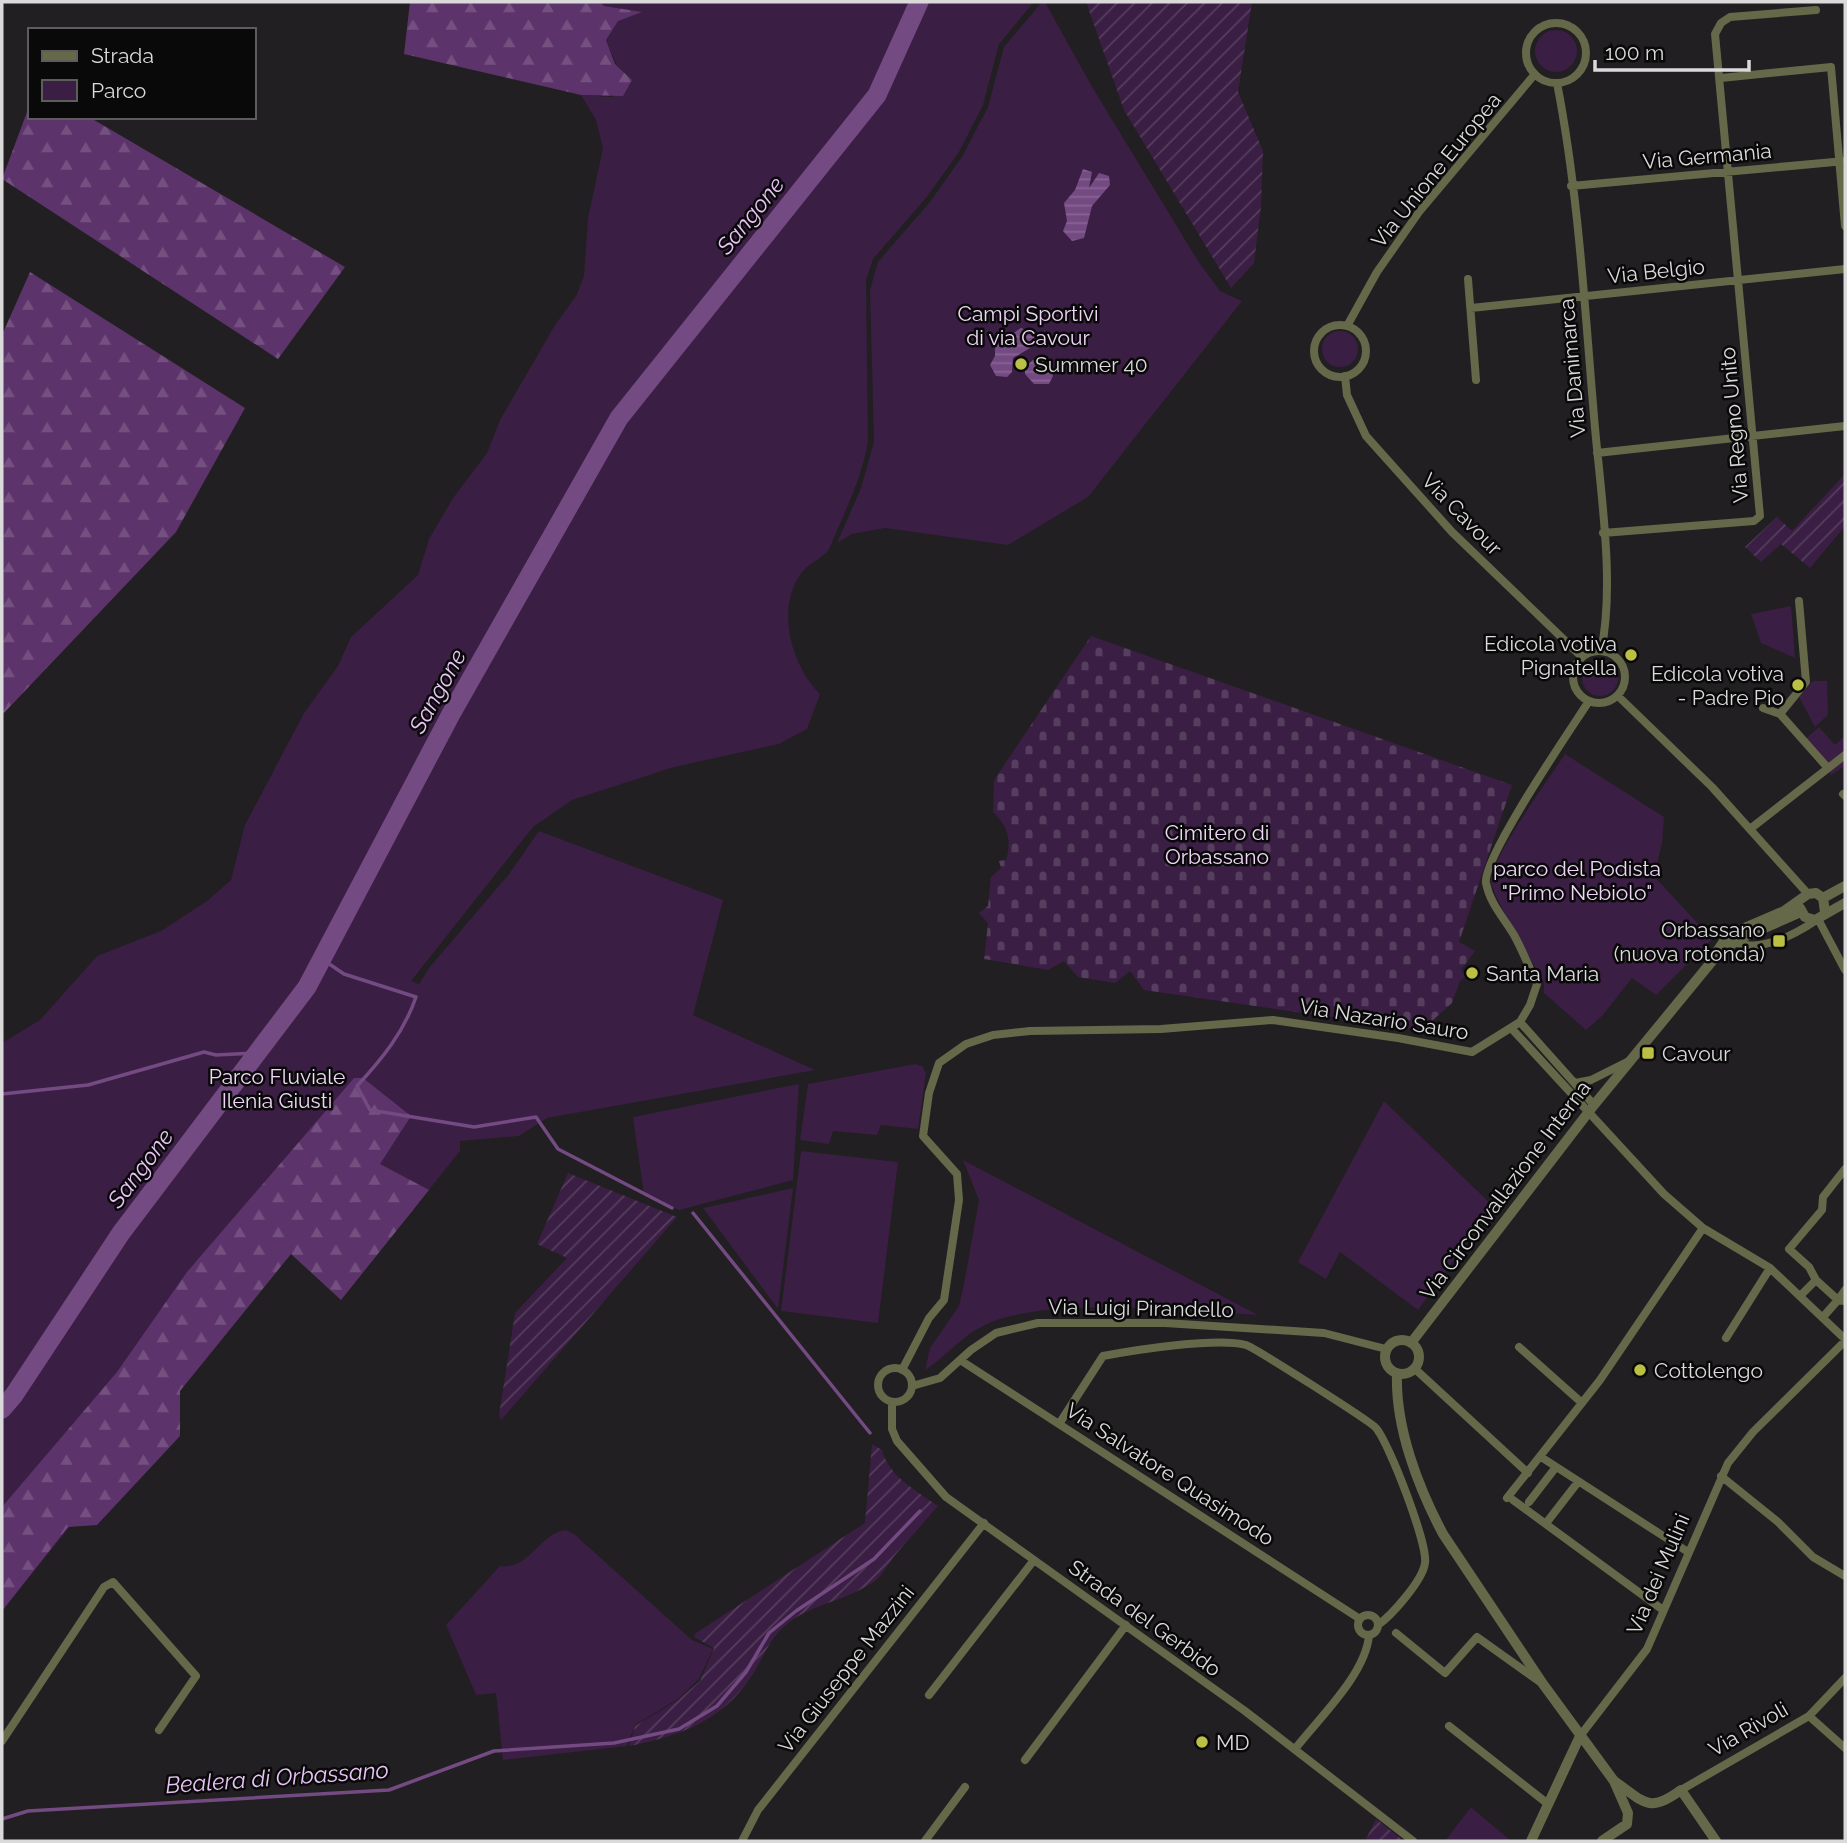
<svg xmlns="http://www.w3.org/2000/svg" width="1847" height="1843" font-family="Raleway,sans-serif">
	<defs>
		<pattern id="forest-firs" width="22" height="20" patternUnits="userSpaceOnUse" patternTransform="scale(1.75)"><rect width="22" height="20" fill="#5d336b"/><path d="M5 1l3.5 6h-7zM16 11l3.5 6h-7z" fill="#745080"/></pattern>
		<pattern id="cemetery-stones" width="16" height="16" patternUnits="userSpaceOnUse" patternTransform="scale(1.75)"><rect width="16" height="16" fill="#3a1e43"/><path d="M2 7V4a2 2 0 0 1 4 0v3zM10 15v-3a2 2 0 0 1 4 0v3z" fill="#563e5e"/></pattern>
		<pattern id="garden-furrows" width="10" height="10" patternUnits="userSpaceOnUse" patternTransform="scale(1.75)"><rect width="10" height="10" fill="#3a1e43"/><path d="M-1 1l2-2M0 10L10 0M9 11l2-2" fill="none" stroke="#563e5e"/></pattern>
		<pattern id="water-rules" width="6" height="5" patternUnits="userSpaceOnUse" patternTransform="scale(1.75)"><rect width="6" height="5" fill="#744a82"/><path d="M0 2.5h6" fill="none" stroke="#876493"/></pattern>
	</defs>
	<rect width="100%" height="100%" fill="#211f21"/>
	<path fill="#3a1e43" d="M600,2H1034L999,44L983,105L959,152L926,198L873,259L866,280L868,441C862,479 844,513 830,547C827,556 809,563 802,572C775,607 791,665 820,694L807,729L779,744L674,767L572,800L533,827L411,981L419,984L429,968L509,874L539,831L723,900L693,1015L815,1070L547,1118L519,1136L460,1141V1151L385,1245L312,1227L2,1611V1043L40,1020L97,956L161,931L207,901L231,880L245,825L304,713L338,666L351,637L418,575L429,539L453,498L487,453L500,420L555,325L576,296L584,276L588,218L603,148L596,120L581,95L612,97L632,80L616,64L606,40L618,20L640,12L604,6Z
		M1042,2H1045L1091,85L1198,261L1220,291L1242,301L1088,497L1008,545L885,528L852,534L837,543L861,488L874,442L870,290L878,262L930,202L963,155L988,107L1004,47Z
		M1535 51a21 21 0 1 1 42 0a21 21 0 1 1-42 0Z
		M1322 349a18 18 0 1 1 36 0a18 18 0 1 1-36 0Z
		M1791,606L1795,658L1761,643L1751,614Z
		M1582 678a18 18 0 1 1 36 0a18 18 0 1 1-36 0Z
		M1813,681H1827L1828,715L1815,727L1799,697Z
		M1819,727L1835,745L1845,736V766L1831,775L1804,740Z
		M1565,754L1664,817L1662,843L1654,876L1712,939L1656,995L1632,978L1603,1015L1586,1030L1544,993V983C1535,966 1491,894 1491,881C1491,858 1550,777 1565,754Z
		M915,1064L922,1066L926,1073L918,1129L881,1125L877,1135L833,1131L829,1144L800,1140L808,1084Z
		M799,1084L793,1180L679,1210L644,1195L633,1117Z
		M1384,1101L1493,1206L1418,1310L1340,1252L1326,1279L1298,1262Z
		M801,1151L898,1162L878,1323L781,1311Z
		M963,1160L1258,1315C1191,1311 1043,1296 985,1325C961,1336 946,1357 925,1370L930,1348L959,1306L964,1284L979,1200Z
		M793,1188L778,1309L703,1208Z
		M566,1530L574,1534L692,1640L713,1649L699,1679L678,1699L635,1725L627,1746L503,1760L496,1693L476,1695L446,1625L500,1566C530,1570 539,1533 566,1530Z
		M1471,1807L1511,1841H1445Z"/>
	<path fill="url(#forest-firs)" d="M410,2H600L604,6L642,12L618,21L606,40L615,64L632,80L623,96L581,95L404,54Z
		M30,104V117H89L345,267L278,359L2,179Z
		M30,272L245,408L176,532L2,715V335Z
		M354,1078H363L411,1116L380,1164L429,1190L341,1300L291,1254L180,1391V1436L97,1525L68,1527L2,1611V1507L117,1372L187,1272Z"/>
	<path fill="url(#cemetery-stones)" d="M1091,636L1512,785L1459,942L1475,951L1461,970L1467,976L1460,981L1452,1003L1422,1030L1144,990L1130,971L1115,983L1078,977L1064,961L1048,970L984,959L988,923L979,913L988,906L991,877L1001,868L999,861L1006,860C1012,840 1008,826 993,812L994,780Z"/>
	<path fill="url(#garden-furrows)" d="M1086,2H1252L1238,92L1263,151L1261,206L1254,263L1231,288L1124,110Z
		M1845,474V526L1810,568L1781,544L1761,562L1745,547L1777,517L1792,531Z
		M568,1173L677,1217L501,1420L499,1415L515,1313L567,1258L537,1244Z
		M872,1444L882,1450C889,1477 917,1491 938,1506C924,1522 910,1538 896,1554C889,1562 884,1573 876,1580C849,1601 811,1603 786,1625C768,1640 763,1659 751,1677C722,1721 678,1737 629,1746L635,1726L678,1700L700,1681L714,1648L694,1637L696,1633L865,1523Z
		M1376,1819L1404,1841H1365Z"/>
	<path fill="url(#water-rules)" d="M1083,169L1092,172L1089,188L1099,173L1109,176L1110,185L1092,206L1084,238L1072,241L1063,231L1067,221L1064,203L1075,190Z
		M1021,328L1033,334L1035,341L1032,347L1013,358L1012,372L1007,377L996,376L990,365L995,356V344L1010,341L1012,334Z
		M1033,360L1052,362L1053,376L1049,384H1034L1025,374V367Z"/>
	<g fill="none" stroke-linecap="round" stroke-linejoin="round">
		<path stroke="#744a82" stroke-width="3.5" d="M322,959L344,974L416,997C404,1032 382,1059 357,1086L370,1110L474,1127L536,1117L558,1149L672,1208
			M2,1094L88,1085L204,1052L216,1055L255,1053
			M693,1213L870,1433
			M2,1819L28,1811L389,1790L494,1751L614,1743L679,1729L717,1706L746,1672L769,1633L796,1611L874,1559L920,1511"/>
		<path stroke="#744a82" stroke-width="19" d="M2,1409L14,1395L121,1233L307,987L451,714L619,418L877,95L919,2"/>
		<path stroke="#66684a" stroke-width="8" d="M1526 53a30 30 0 1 1 60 0a30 30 0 1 1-60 0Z
			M1721,78L1831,67L1845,226
			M1557,83C1579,196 1585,313 1595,428C1601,495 1615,586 1601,651
			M1571,186L1845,161
			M1468,279L1476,380
			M1471,308L1845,269
			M1314 351a26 26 0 1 1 52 0a26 26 0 1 1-52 0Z
			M1347,326L1377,272L1419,212L1535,74
			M1345,376L1347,395L1366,436L1452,532L1582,657
			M1597,453L1845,426
			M1603,533L1754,521L1760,516L1715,34L1721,23L1730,17L1816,10
			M1573 677a26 26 0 1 1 52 0a26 26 0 1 1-52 0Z
			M1618,696L1712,787L1808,894
			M1763,708L1780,714L1827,767
			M1780,714L1806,682L1799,601
			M1843,794L1845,796
			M1750,829L1845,755
			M1734,942C1761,953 1796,934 1818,919L1845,970
			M1520,1022L1594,1105
			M1512,1029L1664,1194L1703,1228L1770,1268L1845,1339
			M1575,1083L1591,1080L1627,1062
			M1816,1280L1809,1267L1789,1249L1822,1210L1823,1197L1845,1169
			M1845,1290L1838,1300L1845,1301
			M1800,1296L1816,1280L1838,1300L1823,1317
			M1726,1338L1770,1268
			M1519,1347L1582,1403
			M960,1360L1360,1619
			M1414,1368L1528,1473
			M878 1385a17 17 0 1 1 34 0a17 17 0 1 1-34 0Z
			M902,1370L929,1318L944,1300L959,1200L957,1174L923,1136L929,1093L939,1063L966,1044L993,1035L1030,1031L1161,1029L1273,1020L1398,1038L1472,1052L1520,1022L1530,1005L1537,984C1529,968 1523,951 1514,935C1504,918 1490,904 1486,883C1482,858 1571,729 1589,701
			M912,1386L940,1378L971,1350L996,1333L1038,1323H1165L1324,1333L1386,1349
			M892,1402V1429L897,1441L946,1497L1245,1711L1413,1841
			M1059,1424L1103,1356C1135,1350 1216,1337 1246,1345C1255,1348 1370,1421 1376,1428C1389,1443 1428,1544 1425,1563C1423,1580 1392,1615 1378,1625
			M1541,1457L1688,1552
			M1721,1476L1778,1522L1813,1557L1845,1576
			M1507,1498L1600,1380L1703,1228
			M1513,1500L1663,1610
			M1529,1502L1556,1467
			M1547,1522L1578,1482
			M1358 1625a10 10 0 1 1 20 0a10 10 0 1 1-20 0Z
			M1396,1633L1445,1673L1477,1637L1540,1682
			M929,1695L1034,1560
			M1809,1716L1845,1748
			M1449,1726L1548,1804
			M1580,1736L1647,1649L1728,1463L1753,1432L1845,1341
			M2,1741L104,1587L113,1582L196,1676L159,1730
			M1295,1749C1319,1718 1366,1674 1369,1635
			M1025,1760L1126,1625
			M1681,1790L1809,1716L1845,1678
			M742,1841L758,1810L984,1523
			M925,1841L965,1787"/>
		<path stroke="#66684a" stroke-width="10" d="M1823,898L1845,886
			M1800,908L1805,917L1815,920L1845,903
			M1714,956L1728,935L1784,911L1808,894L1816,893L1823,898L1825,912
			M1385 1357a17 17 0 1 1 34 0a17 17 0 1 1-34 0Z
			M1411,1343L1594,1105L1713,960L1737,940L1801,912
			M1397,1373C1395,1427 1418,1487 1443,1534L1543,1684L1614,1781L1628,1813L1627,1824L1602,1841
			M1614,1781C1645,1802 1648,1814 1681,1790L1716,1841
			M1531,1841L1580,1736"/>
	</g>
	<g fill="#bbc045" stroke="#0a090a" stroke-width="2.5">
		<circle cx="1021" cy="364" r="7"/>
		<circle cx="1631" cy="655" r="7"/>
		<circle cx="1798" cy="685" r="7"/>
		<rect x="1772" y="934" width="14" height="14" rx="3.5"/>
		<circle cx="1472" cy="973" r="7"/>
		<rect x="1641" y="1046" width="14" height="14" rx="3.5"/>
		<circle cx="1640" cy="1370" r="7"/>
		<circle cx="1202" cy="1742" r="7"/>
	</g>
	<g text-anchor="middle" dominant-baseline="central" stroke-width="5" stroke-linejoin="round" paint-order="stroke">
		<g font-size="21" fill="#dbdadb" stroke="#0a090a">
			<text transform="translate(1707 156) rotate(-5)">Via Germania</text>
			<text transform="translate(1436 170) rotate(-51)">Via Unione Europea</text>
			<text transform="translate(1656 271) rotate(-6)">Via Belgio</text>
			<text transform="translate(1572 368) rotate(-95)">Via Danimarca</text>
			<text transform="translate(1734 425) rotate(-95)">Via Regno Unito</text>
			<text transform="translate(1462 514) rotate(46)">Via Cavour</text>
			<text transform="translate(1384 1019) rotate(9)">Via Nazario Sauro</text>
			<text transform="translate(1505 1190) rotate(-53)">Via Circonvallazione Interna</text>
			<text transform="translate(1141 1308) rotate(1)">Via Luigi Pirandello</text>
			<text transform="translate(1170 1474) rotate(33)">Via Salvatore Quasimodo</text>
			<text transform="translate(1658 1574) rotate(-67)">Via dei Mulini</text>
			<text transform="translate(1145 1618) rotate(36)">Strada del Gerbido</text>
			<text transform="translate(846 1669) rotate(-52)">Via Giuseppe Mazzini</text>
			<text transform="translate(1748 1729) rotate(-30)">Via Rivoli</text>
		</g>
		<g font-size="21" fill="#efd6f7" stroke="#0a090a">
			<text x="1028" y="313">Campi Sportivi<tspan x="1028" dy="24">di via Cavour</tspan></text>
			<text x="1217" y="832">Cimitero di<tspan x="1217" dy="24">Orbassano</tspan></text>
			<text x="1577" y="868">parco del Podista<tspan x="1577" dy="24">"Primo Nebiolo"</tspan></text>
			<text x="277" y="1076">Parco Fluviale<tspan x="277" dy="24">Ilenia Giusti</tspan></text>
		</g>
		<g font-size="21" fill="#dbdadb" stroke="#0a090a" text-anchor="start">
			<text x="1035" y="364">Summer 40</text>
			<text x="1617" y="643" text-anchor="end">Edicola votiva<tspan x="1617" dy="24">Pignatella</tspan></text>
			<text x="1784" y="673" text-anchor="end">Edicola votiva<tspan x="1784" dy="24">- Padre Pio</tspan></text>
			<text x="1765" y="929" text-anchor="end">Orbassano<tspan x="1765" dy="24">(nuova rotonda)</tspan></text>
			<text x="1486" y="973">Santa Maria</text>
			<text x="1662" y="1053">Cavour</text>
			<text x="1654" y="1370">Cottolengo</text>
			<text x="1216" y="1742">MD</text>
		</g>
		<g font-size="23" font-style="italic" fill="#e9c4f6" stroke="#0a090a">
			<text transform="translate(750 215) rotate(-51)">Sangone</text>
			<text transform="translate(437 691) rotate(-61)">Sangone</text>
			<text transform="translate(140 1168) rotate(-53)">Sangone</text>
			<text transform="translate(277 1777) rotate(-4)">Bealera di Orbassano</text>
		</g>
	</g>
	<rect width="1847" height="1843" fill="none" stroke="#dbdadb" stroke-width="7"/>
	<rect x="28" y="28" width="228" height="91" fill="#0a090a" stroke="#5e5d5e" stroke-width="2"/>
	<rect x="42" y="51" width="35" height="10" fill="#66684a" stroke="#5e5d5e" stroke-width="2"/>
	<text x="91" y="63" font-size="21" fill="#dbdadb">Strada</text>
	<rect x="42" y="80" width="35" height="21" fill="#3a1e43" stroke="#5e5d5e" stroke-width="2"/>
	<text x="91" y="98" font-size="21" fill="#dbdadb">Parco</text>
	<path d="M1595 60v10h154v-10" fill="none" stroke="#dbdadb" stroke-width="3.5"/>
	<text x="1605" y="60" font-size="21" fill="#dbdadb" stroke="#0a090a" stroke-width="5" paint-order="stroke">100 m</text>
</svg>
